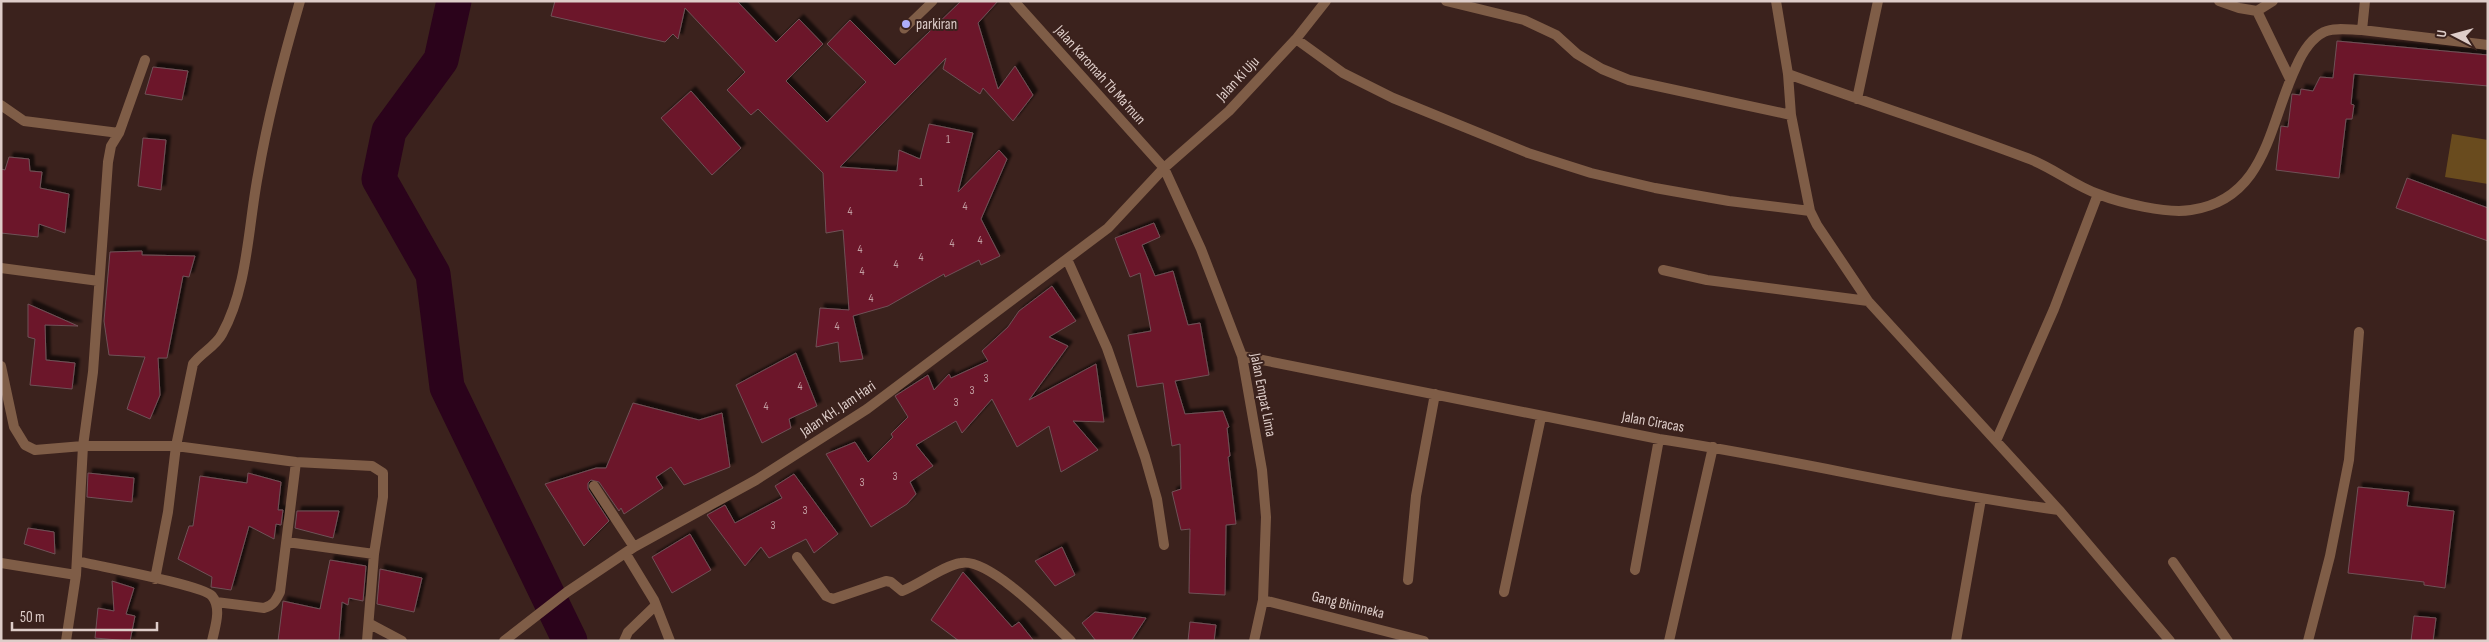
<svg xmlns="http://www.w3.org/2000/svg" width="2489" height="642" font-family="'Sofia Sans Condensed',sans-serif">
	<defs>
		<filter id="shadow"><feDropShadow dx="4.5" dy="-4.5" stdDeviation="1" flood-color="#0009"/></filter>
	</defs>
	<rect width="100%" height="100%" fill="#3b221d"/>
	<path fill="#694b1e" d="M2452,134L2488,140V184L2445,177Z"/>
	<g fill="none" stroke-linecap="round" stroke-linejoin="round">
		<path stroke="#2b031b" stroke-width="35" d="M454,1L441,60L389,131L379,179L433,274L447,387L570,641"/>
	</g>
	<path fill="#6c132c" stroke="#6f5256" filter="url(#shadow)" d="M555,1H737L776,42L799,19L823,44L786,81L827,122L866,82L827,44L850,20L895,65L961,1H998L978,23L998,89L1015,66L1033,95L1013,121L983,88L980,94L943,69L946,58L840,167L897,171L899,150L920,159L929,124L973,133L958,192L999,150L1007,159L981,219L1000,256L981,265L979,260L945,277L944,274L888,306L853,316L863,359L840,362L838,342L816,347L820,308L849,310L843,230L826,233L823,173L758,109L751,115L727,90L745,72L685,8L678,39L673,34L665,42L551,16Z
		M2337,41L2488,55V86L2354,74L2351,104L2354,105L2352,119H2346L2339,178L2276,170L2281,126L2288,127L2292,94L2300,95L2301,89L2313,91L2320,77L2333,78Z
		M153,67L188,71L182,100L145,94Z
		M691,91L741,148L712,175L661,118Z
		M143,138L166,140L161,190L138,186Z
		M9,157L29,159L30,171L42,172L40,188L69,194L65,233L39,224L38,237L1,233V169L5,170Z
		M2407,178L2488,208V241L2396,208Z
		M1154,223L1160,237L1142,245L1155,276L1173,271L1188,325L1200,323L1209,375L1175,381L1185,414L1223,411L1229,427L1227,428L1230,456L1228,457L1236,524L1226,525L1225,595L1189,593L1190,529L1181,530L1172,492L1181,489L1180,444L1172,446L1163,383L1137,387L1128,335L1151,331L1140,273L1130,277L1115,238Z
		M142,251V255L195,256L189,277L183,276L167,358H158L160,395L150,419L127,409L145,357L109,355L104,321L110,252Z
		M1052,286L1076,321L1049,337L1068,346L1029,400L1096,364L1104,422L1073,421L1098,450L1061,472L1049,426L1017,447L992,399L962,433L956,421L916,445L933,466L910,482L916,494L907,504L871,527L826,454L855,442L868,462L893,437L891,434L908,417L895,396L928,375L934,390L949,374L951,378L988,361L982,351L1008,327L1019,311Z
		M28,304L78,326L45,325L46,360L75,363L72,389L30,385L35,339L28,337Z
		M796,353L817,406L789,419L791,428L762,443L736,385Z
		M633,403L699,420L722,413L730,467L684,485L671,467L656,477L663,488L624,514L621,508L619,511L599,482L591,480L588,483V489L609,521L584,546L545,484L596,468H606Z
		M88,473L134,478L132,502L87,497Z
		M248,473L281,482L278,510H283L281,525L276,524L274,539L249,526L231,590L211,587L212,577L178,559L189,526H193L200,476L247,483Z
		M794,474L838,534L814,553L806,539L769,558L761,547L745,566L707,515L725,505L735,523L782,498L775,486Z
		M2358,487L2409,492L2407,506L2454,511L2445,588L2424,585V582L2348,573Z
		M297,511H339L333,538L295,528Z
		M28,528L54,532L55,554L24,544Z
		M690,534L711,570L672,593L652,557Z
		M1062,547L1075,575L1055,586L1035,561Z
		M330,560L366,566L363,601L349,598L348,605L342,602L339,641H278L283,601L320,609Z
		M380,569L422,578L414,612L377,604Z
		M963,572L1012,627L1019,622L1034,641H959L931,620Z
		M112,581L134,588L126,614L135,616L130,641L95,638L98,608L114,611Z
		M1095,612L1146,618L1131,641H1096L1082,623Z
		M2414,616L2436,618L2433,641H2411Z
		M1190,622L1216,625L1214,641H1188Z"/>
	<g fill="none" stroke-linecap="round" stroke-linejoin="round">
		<path stroke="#7f5d47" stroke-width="9" d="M904,29L933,1"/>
		<path stroke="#7f5d47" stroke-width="10" d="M1014,1L1164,168L1201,249L1242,356L1262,470L1266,517L1263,600L1254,641
			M1446,1L1524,20L1556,35L1577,54L1602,69L1629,80L1791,115
			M1776,1L1788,74L1791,115L1810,211L1817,225L1868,301L2059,510L2170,641
			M2219,1L2239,8L2257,11L2290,79
			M2257,11L2273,1
			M2362,30L2365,1
			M1296,39L1343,73L1393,98L1528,153L1591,173L1655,188L1729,201L1810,211
			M1788,74C1867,103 1948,128 2027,158C2052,167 2073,185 2098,194C2121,203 2167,214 2191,210C2267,199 2269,123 2296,67C2302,53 2310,39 2324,32C2335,27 2351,30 2362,30L2488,45
			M1857,99L1878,1
			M1,105L24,121L119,133
			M1067,259L1107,348L1145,457L1157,499L1164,545
			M1,268L99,281
			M1663,270L1707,280L1868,301
			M1242,356L1659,439C1793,459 1925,492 2059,510
			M1,366L14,427L25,445L35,450L83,446H176L296,462L372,466L383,473V497L374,554L367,641
			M1996,441L2054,309L2098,194
			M594,486L634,547
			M287,542L374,554
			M626,554L654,600L670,641
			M797,557L826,596L833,599L886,581L891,582L902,591C921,584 942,566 961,563C989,557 1050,621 1071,641
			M77,561C97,566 203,585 212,596C222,608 215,627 212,641
			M2173,562L2228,641
			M1,563L76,575
			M1635,570L1659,439
			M155,579L168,512L176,446L193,364C201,353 216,346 222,334C248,287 248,227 258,175C268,116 283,59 300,1
			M1408,580L1416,496L1435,394
			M1504,592L1541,417
			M1263,600L1424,641
			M216,602L264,608C274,605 276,600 280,592L296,462
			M370,624L402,641
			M66,641L76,575L83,446L93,372L108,162L111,146L119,133L145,60
			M504,641L567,592L634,547L756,480L867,409L1108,228L1164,168L1229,111L1296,39L1326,1
			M624,641L628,632L656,605
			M1669,641L1713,447
			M1956,641L1981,499
			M2308,641L2330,556L2349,460L2359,332"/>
	</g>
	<circle fill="#afaefa" stroke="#3b221d" stroke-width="2" cx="906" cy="24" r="5"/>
	<g text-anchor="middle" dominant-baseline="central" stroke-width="4" stroke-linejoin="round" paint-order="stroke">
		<g font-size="12" fill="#c29ea2">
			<text x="948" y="139">1</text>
			<text x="921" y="182">1</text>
			<text x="965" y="206">4</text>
			<text x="850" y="211">4</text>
			<text x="980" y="240">4</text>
			<text x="952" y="243">4</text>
			<text x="860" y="249">4</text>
			<text x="921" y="257">4</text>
			<text x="896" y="264">4</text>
			<text x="862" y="271">4</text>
			<text x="871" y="298">4</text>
			<text x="837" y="326">4</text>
			<text x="986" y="378">3</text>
			<text x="800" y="386">4</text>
			<text x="972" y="390">3</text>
			<text x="956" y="402">3</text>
			<text x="766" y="406">4</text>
			<text x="895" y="476">3</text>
			<text x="862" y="482">3</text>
			<text x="805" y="510">3</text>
			<text x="773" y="525">3</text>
		</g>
		<g font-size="15" fill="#decdc9" stroke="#3b221d" text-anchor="start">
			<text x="916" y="24">parkiran</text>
		</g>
		<g font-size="15" fill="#decdc9" stroke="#3b221d">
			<text transform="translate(1100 75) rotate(48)">Jalan Karomah Tb Ma'mun</text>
			<text transform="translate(1238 79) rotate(-47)">Jalan Ki Uju</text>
			<text transform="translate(1263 395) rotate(79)">Jalan Empat Lima</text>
			<text transform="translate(838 409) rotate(-34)">Jalan KH. Jam Hari</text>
			<text transform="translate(1653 422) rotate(10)">Jalan Ciracas</text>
			<text transform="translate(1348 605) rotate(14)">Gang Bhinneka</text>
		</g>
	</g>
	<rect width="2489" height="642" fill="none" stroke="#decdc9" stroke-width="5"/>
	<g transform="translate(2454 35) rotate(276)" stroke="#3b221d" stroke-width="4" paint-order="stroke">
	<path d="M0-4L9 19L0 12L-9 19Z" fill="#decdc9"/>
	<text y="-8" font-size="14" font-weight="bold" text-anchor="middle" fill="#decdc9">U</text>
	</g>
	<path d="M12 622v8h145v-8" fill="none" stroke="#decdc9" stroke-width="2.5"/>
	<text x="20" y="622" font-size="15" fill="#decdc9" stroke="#3b221d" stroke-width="4" paint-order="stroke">50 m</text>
</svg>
